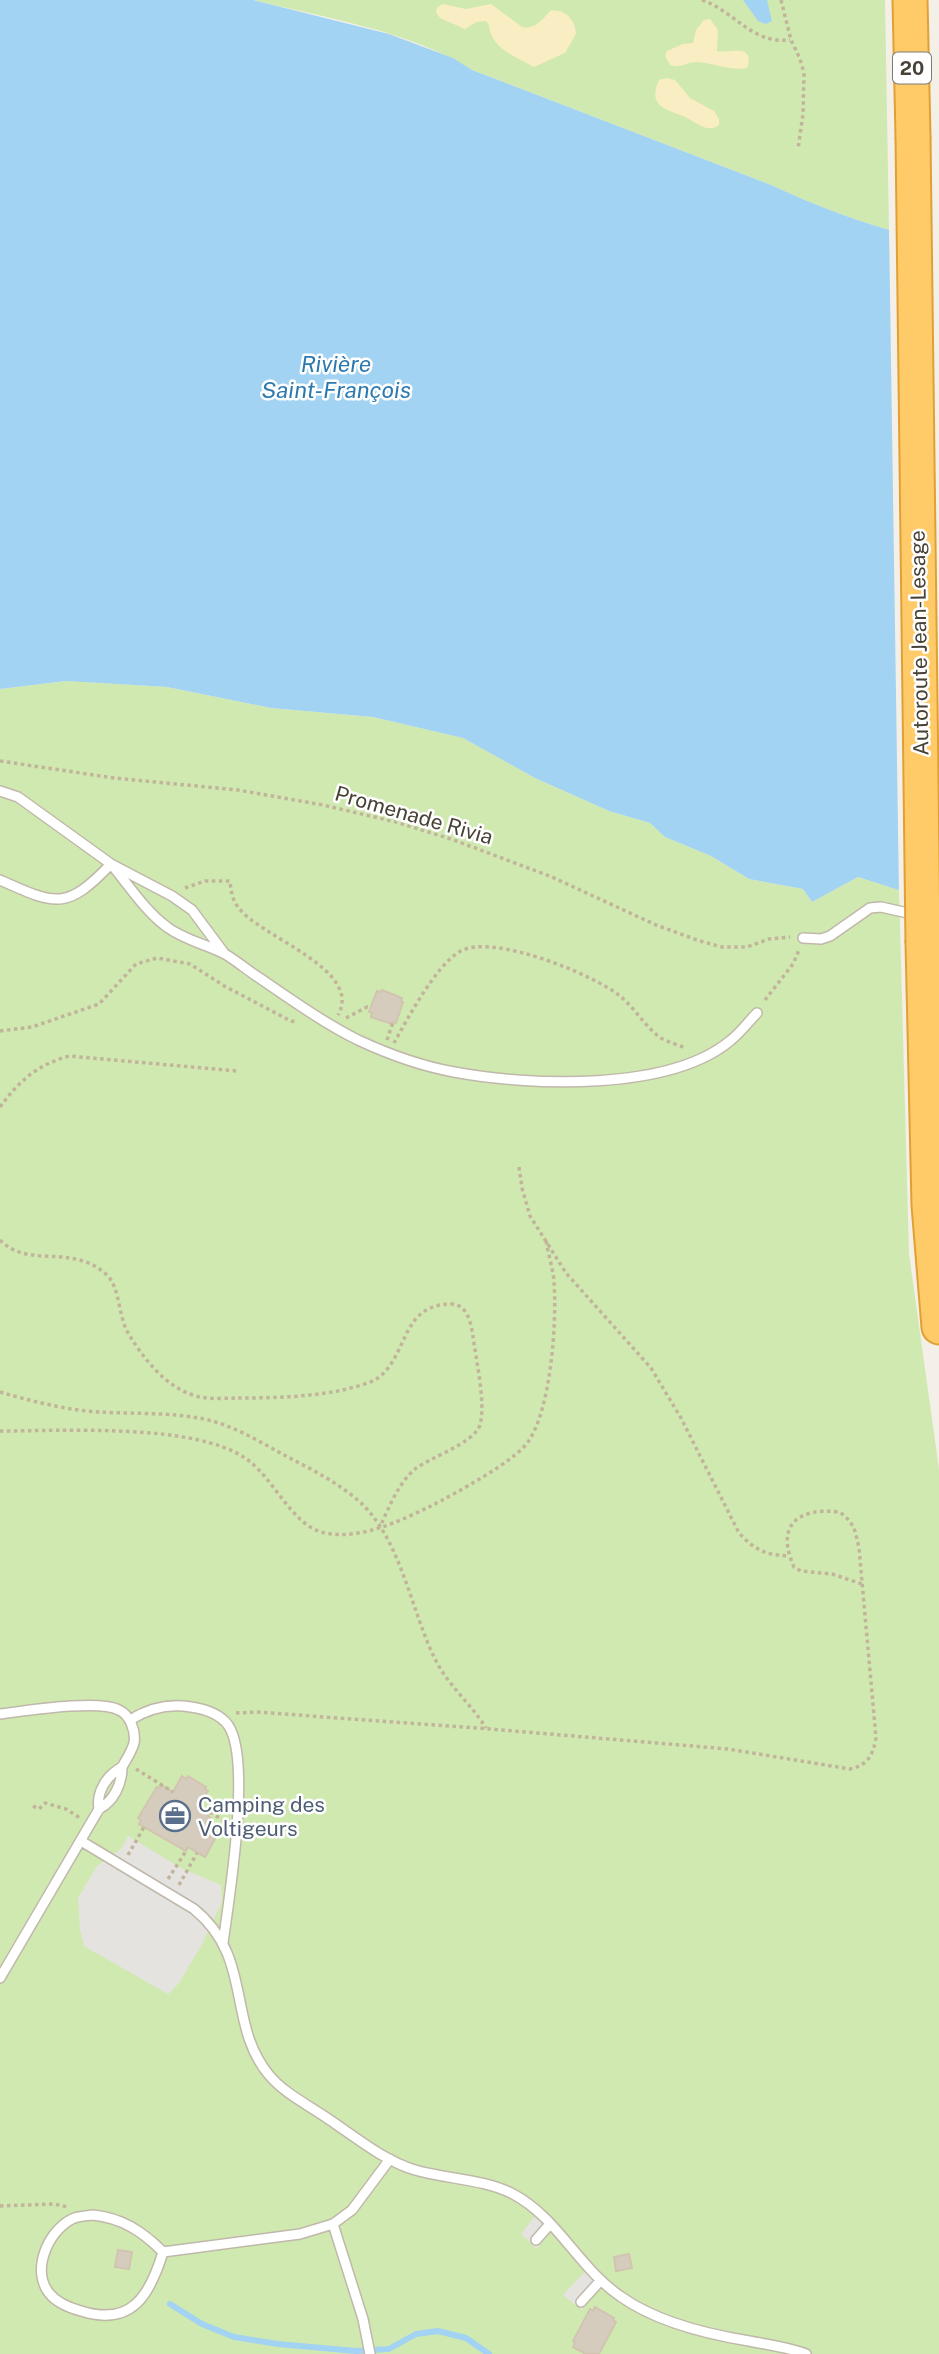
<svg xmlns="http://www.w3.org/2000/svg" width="939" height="2354" font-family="'Public Sans',sans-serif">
	<rect width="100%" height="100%" fill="#f4f0e8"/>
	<path fill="#d0e9b0" d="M253,0H885L889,230C848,218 810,203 771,185L472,70C408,30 325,18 253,0Z
		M66,681L167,687L271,708L373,717L463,738L535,778L609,811L650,823L665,837L711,856L749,879L803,889L812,902L858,877L899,890L909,1254L939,1469V2354H0V689Z"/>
	<path fill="#f9edc3" d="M442,4L466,9L491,4L522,27C534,30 542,20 550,11C564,8 576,20 576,34L565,53L534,67C515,56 491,49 489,25L486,21L477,22L465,29L440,18L436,12L437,8Z
		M710,19L718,30L717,51C728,54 756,42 747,68C729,71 715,63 697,62C686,62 681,69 670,65L665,56L667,51L683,44L693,43L696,30L704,20Z
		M667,78L675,80L690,98L714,111L719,119V125C707,134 696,122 685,117C666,109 647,107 659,80Z"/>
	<path fill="#e5e3e0" d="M128,1836L183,1869L221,1885L222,1902L202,1944L179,1983L168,1994L84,1946L80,1929L78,1898L97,1866L121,1849Z
		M538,2212L553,2228L537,2249L521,2234Z
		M589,2267L603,2282L582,2310L563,2295Z"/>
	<path fill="#a3d3f2" d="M0,0H253L389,34L453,58L472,70L771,185C810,203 848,218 889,230L939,903L858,877L812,902L803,889L749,879L711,856L665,837L650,823L609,811L535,778L463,738L373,717L271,708L167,687L66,681L0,689Z
		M743,0H767L772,21L766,24L758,21Z"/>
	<path fill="#f4f0e8" d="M889,226L939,243V906L899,894Z"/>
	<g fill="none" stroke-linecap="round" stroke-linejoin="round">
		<path stroke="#a3d3f2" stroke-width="6" d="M170,2304L202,2324L234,2337L278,2344L356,2351L389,2349L416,2334L438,2331L466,2338L489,2354"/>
	</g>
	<path fill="#d6ccbd" stroke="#d1c4b0" stroke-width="2" d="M382,990L402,998L401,1001L403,1002L396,1023L393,1022L392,1024L371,1017L372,1013L369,1012L377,991L381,992Z
		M182,1776L186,1779L188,1776L206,1787L205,1789L208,1791L199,1806L210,1812L208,1816L211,1818L202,1832L215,1839L205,1857L188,1847L186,1851L139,1824L141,1820L138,1818L157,1787L160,1788L161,1785L173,1792Z
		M118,2250L132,2252L129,2269L115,2267Z
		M629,2254L632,2268L616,2271L614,2257Z
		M595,2307L614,2318L613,2320L616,2322L599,2354H586L573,2347L575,2342L573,2341L590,2309L593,2311Z"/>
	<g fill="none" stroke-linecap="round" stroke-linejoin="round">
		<g stroke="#c0b8aa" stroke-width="12">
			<path id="service" d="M0,791L18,797L111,864L172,896L192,910L224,953
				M111,864C128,884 145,911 167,927C184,940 206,944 225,954C235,960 245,968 255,975C289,998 322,1022 358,1040C388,1054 421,1066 454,1072C529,1086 670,1092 731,1040C741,1032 749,1021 757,1013
				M0,880C56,905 66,911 111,864
				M803,938L821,939L830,936L870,908L881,907L917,915
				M0,1714C25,1711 99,1699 119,1710C130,1715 136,1731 134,1743C132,1751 126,1760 122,1767
				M130,1720C149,1708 169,1703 191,1707C205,1709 219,1713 228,1725C252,1759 229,1899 223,1943
				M81,1841L194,1909C254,1958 226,2023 269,2075C283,2092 306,2104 324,2116C353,2135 382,2160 415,2170C446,2179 484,2179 513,2194C557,2217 579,2268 620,2296C656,2322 706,2334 749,2341C769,2345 787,2347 806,2354
				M0,1978L99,1809C114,1801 122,1784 122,1767C107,1775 96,1792 99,1809
				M93,2215C122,2218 142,2231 163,2252C150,2295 132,2327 81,2311C70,2308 56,2302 49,2293C31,2270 48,2231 72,2219C78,2216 86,2216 93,2215Z
				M333,2224L363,2319L370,2354
				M536,2240L550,2224
				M163,2252L300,2234L333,2224L352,2210L390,2159
				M581,2302L601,2280"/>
		</g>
		<g stroke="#e1a035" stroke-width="37">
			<path id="motorway" d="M910,0L913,137
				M923,943L929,1205L939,1327"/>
		</g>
		<path stroke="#c2b49b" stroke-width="3.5" stroke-dasharray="3.5 3.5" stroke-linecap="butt" d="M702,0C736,12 751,44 790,40
			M781,0L791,40L800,59L804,73L803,114L798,149
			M0,761L114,778L238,790L323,805L396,822L454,840L552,877L656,925L700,941L722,947H747L769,939L790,937
			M185,888L205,881H230C231,891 232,899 238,907C259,937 364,969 338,1015
			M765,1000L793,964L799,950
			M346,1018L367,1007L370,1008
			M0,1031L32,1027L99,1004L136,964L157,958L190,964L226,987L291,1021L297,1022
			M387,1040L393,1022
			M394,1043C408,1018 435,967 459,952C490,932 593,974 620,996C635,1008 645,1027 661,1038C668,1042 678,1045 686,1048
			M0,1107C20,1080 37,1065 69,1056L237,1071
			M519,1167L522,1188L530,1216L566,1273L651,1368L681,1418L739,1533C755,1550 765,1555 789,1556
			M0,1240C29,1270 71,1242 107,1275C120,1288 118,1315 128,1333C144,1359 165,1387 196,1396C210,1400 225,1398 238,1398C273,1398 309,1397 343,1390C354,1387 369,1384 378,1378C409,1355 400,1304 452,1304C468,1305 471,1324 473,1336C476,1361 486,1402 480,1425C474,1443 431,1457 415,1469C398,1484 389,1507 380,1527
			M0,1392C31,1401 66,1410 99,1412C133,1414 170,1412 204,1419C233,1425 260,1442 286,1456C309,1468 333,1480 354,1497C401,1534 410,1610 436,1661C449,1686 471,1704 486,1728
			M0,1431C63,1431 194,1423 245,1458C274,1477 291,1526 325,1533C361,1540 400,1521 431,1506C454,1494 514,1462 528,1442C551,1409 557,1322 554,1282C553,1268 548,1254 546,1240
			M236,1713L256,1712L490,1729L728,1749L850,1769C868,1765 873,1755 876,1738L859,1548L855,1531L850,1521L840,1512C798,1507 775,1525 794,1567L801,1571L832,1574L862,1584
			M136,1769L173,1792
			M33,1806L39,1809L45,1803L66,1809L80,1818
			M210,1812L223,1820
			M128,1855L144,1827
			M168,1879L186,1851
			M179,1885L197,1853
			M0,2206L54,2204L68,2207"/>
		<use href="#service" stroke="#fff" stroke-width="9"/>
		<use href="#motorway" stroke="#ffcb68" stroke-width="33"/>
		<g stroke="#e1a035" stroke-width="37" stroke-linecap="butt">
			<path id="motorway-bridge" d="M913,137L923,943"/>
		</g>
		<use href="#motorway-bridge" stroke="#ffcb68" stroke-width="33"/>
	</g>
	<defs>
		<g id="office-ring" transform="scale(1.575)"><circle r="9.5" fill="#fff" stroke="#5c6f8a" stroke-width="1.5"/><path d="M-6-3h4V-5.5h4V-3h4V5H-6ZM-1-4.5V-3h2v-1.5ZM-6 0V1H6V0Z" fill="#5c6f8a"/></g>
	</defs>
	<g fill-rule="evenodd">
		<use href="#office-ring" x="175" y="1816"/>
	</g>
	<g text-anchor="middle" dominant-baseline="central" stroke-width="5" stroke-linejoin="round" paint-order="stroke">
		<rect fill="#fff" stroke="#7f7a72" stroke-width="2" x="893" y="52.5" width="38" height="31" rx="5"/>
		<g font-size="19" font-weight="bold" fill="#484136">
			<text x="912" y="68">20</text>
		</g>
		<g font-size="21" fill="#484136" stroke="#fff">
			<text transform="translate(919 643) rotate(-91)">Autoroute Jean-Lesage</text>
			<text transform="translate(414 815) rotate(16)">Promenade Rivia</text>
		</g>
		<g font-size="21" fill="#4e5e75" stroke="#fff" text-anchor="start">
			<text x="198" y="1804">Camping des<tspan x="198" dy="24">Voltigeurs</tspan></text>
		</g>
		<g font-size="23" font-style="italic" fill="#2b79af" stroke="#fff">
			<text x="336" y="363">Rivière<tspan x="336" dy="26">Saint-François</tspan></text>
		</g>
	</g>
</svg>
